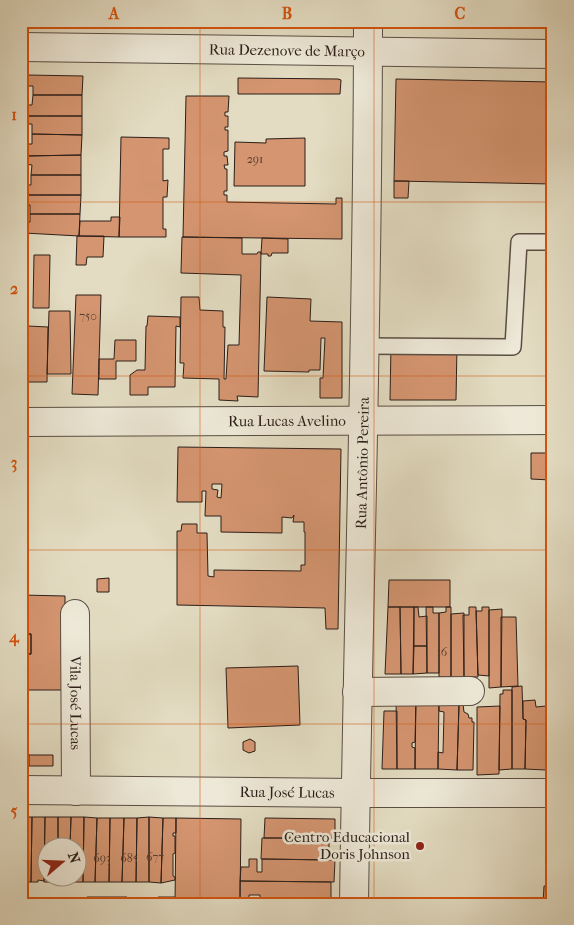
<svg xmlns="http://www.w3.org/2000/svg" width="574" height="925" font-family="'IM FELL French Canon',serif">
	<rect width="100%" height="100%" fill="#e3dcc2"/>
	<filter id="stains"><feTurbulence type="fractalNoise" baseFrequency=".004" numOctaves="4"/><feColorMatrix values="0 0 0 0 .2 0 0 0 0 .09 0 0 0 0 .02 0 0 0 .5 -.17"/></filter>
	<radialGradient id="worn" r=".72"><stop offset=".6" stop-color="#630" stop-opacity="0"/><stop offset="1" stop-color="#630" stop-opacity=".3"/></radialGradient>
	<path fill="#d49570" stroke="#2c1e19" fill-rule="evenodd" d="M50,21H88V25H50Z
		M100,21H189V26L100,25Z
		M27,75L83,76L82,95H33V86H27Z
		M238,78L338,79L341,80L340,94H238Z
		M396,79L553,82V184L394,181Z
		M33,95H82V116H26V105H32Z
		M186,96H229L228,112H225V116H228V127H225V130H228V151L224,152V156H227L228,165H224L225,169H227V191H224V195H227V202L336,204V198H342V239L183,237Z
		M26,116H82V135L32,134V124H26Z
		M32,134L82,135L81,155L25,156L26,144H32Z
		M121,137L169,138V149H163V181L168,180L167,197H163V229H166V237H119Z
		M305,138V186H234L235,142L266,143V139Z
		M81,155V175H31L32,165L25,164V156Z
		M31,175H81V195H25V185H31Z
		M394,181H409L408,198H394Z
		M25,195H81L80,214H30V205H25Z
		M30,214H80L79,236L24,233L25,222H30Z
		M111,217H120L119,237L79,236L80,221H111Z
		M77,236H104L103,257H87L86,265H76Z
		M182,237L242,238V254H257L258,252H261L258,397L237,396L238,401L219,400V379L183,378L184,363H180L181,297H199L200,310L223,311V327H225L224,379H226L228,345H239L241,275L181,273Z
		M262,238L288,239V253H272L271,256H268V254H261Z
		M34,255H50L49,308H33Z
		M76,295H101L98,395L72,394Z
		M267,297L311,299L310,321L342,322V398H320V378H323L325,338H321L320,370H309V372L264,371Z
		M49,311H70L71,374H47Z
		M148,316L180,317V327L176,326L175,387H148V395H130V375L137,370H145L146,326H147Z
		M28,326L48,327L47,382H22V340H28Z
		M115,340H136V361H116V379H99V359H114Z
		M391,345L457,346L456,400H390Z
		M178,447L341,449L338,629H326L325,608L177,605V531H181L182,524H197V533H207L208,576L214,577V570L301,571V565H305V532H304V522H293L294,515L292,518L282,517V533L221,532V516H205L206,491H202V502H177ZM212,484H222L221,498L217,497L218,490L212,489Z
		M531,453H550V480L531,479Z
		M550,453H553V510H549Z
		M548,577H553V594H547Z
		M109,578V592H97V579Z
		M389,580H450V607H388Z
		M21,595L65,596V690H21V654H31V634H21Z
		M388,607H400L401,674H385Z
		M400,607H414L413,674H401Z
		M414,607H418L419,617L427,616V646H414Z
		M426,607H433V613H439V673H427Z
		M446,607H451V677H439V613L446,612Z
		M469,607H476L478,677H464L463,615H469Z
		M482,607H489V676L478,675L476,611H482Z
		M502,609L501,687L489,688V610Z
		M464,613V681H451V614Z
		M501,617H516L518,686L501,687Z
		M21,634H31V654H21Z
		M414,646H427V673L413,674Z
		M298,666L300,725L228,728L226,668Z
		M547,681H553V759H546Z
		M522,686L523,719L526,720L525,769H512V687Z
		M503,690H512V769L499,770L500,694H503Z
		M396,697H416L415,742L412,743V747L415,748V769H397Z
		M416,697H439L438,769H415Z
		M439,697L444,704L459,705L457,770L438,769V752L443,753L444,712L439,711Z
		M535,700L536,707L546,706V770L525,769L526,720L523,719V701Z
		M459,704H463L464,712L468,714L469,718H472V722H474L473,770H457Z
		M500,706L499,774L477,775V707Z
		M384,711H397V769H382Z
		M250,739L255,742V751L249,753L243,750V742Z
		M29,755H53V766H29Z
		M21,817H32L31,882H21Z
		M32,817H45L44,881L38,880V882H31Z
		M45,817H58V848H48V878H57V882H44Z
		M58,817H71L70,848H58Z
		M71,817H84L83,882H69V878H78V848H70Z
		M84,817L97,818L95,882H83Z
		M149,817L163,818L161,883L149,882Z
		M149,817V882H136L137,818Z
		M97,818H110L109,882H95Z
		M110,818H124L122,882H109Z
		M124,818H137L136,882H122Z
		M163,818H176V833H173V836H175V853L173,854V876L175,877V880L161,883Z
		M176,818L241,819L240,904H175Z
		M265,818L335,819V838H264Z
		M547,832H553V882H549V877H547Z
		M262,838H329V860L261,859Z
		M249,859H257V872H262V859L335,860L334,882L240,881L241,867H249Z
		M240,881L331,882V903L260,902V895H249V902H240Z
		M544,886H551L550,904H543Z
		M87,897H127V904H87Z
		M158,897H175V904H158Z"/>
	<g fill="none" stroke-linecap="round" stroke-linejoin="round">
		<g stroke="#5a4e43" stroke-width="18">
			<path id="lane" d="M365,346L513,347L519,242H553"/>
		</g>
		<g stroke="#5a4e43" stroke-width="30">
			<g id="street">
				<path id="s1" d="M21,47L553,54"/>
				<path id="s2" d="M21,422L553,420"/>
				<path id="s3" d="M75,614L76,791"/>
				<path d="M357,692L470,691"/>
				<path id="s4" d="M21,790L356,793H553"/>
				<path id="s5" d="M354,904C358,610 368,316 368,21"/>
			</g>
		</g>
		<use href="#lane" stroke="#ede8d7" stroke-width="15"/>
		<use href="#street" stroke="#ede8d7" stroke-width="28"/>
	</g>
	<path fill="none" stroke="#d5530d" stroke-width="1" stroke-opacity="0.55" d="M200,21V904M374,21V904M21,202H553M21,376H553M21,550H553M21,724H553"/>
	<circle fill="#8f2418" stroke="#ede8d7" stroke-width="2" cx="420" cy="846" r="5"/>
	<g text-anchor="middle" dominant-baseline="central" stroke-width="5" stroke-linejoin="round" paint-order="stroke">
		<g font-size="12" fill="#563c2f">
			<text x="255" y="159">291</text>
			<text x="88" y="316">750</text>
			<text x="442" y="652">16</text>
			<text x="155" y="857">677</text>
			<text x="102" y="858">693</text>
			<text x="129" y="858">685</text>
		</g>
		<g font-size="15" fill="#2c1e19" stroke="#ede8d7">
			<text stroke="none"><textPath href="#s1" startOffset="266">Rua Dezenove de Março</textPath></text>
			<text stroke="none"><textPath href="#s2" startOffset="266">Rua Lucas Avelino</textPath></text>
			<text stroke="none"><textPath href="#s5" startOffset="441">Rua Antônio Pereira</textPath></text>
			<text stroke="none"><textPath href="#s3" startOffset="89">Vila José Lucas</textPath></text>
			<text stroke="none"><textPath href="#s4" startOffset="266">Rua José Lucas</textPath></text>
		</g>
		<g font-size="15" fill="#2c1e19" stroke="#ede8d7" text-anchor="end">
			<text x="410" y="837">Centro Educacional<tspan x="410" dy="17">Doris Johnson</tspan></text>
		</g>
	</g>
	<rect width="574" height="925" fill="none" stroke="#e3dcc2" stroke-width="55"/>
	<g transform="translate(62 862) rotate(71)"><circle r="24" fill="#ede8d7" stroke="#a0978b"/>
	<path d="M0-4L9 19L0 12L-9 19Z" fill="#8f2418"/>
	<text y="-8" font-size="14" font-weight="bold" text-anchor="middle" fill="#2c1e19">N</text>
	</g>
	<rect x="28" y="28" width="518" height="870" fill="none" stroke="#d5530d" stroke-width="2"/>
	<g font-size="16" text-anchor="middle" font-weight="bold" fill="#d5530d">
		<text x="114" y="19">A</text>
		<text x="287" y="19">B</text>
		<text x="460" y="19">C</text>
		<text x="14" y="120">1</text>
		<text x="14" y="294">2</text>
		<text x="14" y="468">3</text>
		<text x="14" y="642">4</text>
		<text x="14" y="816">5</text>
	</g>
	<rect width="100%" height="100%" filter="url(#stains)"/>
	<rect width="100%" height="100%" fill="url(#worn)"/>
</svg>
